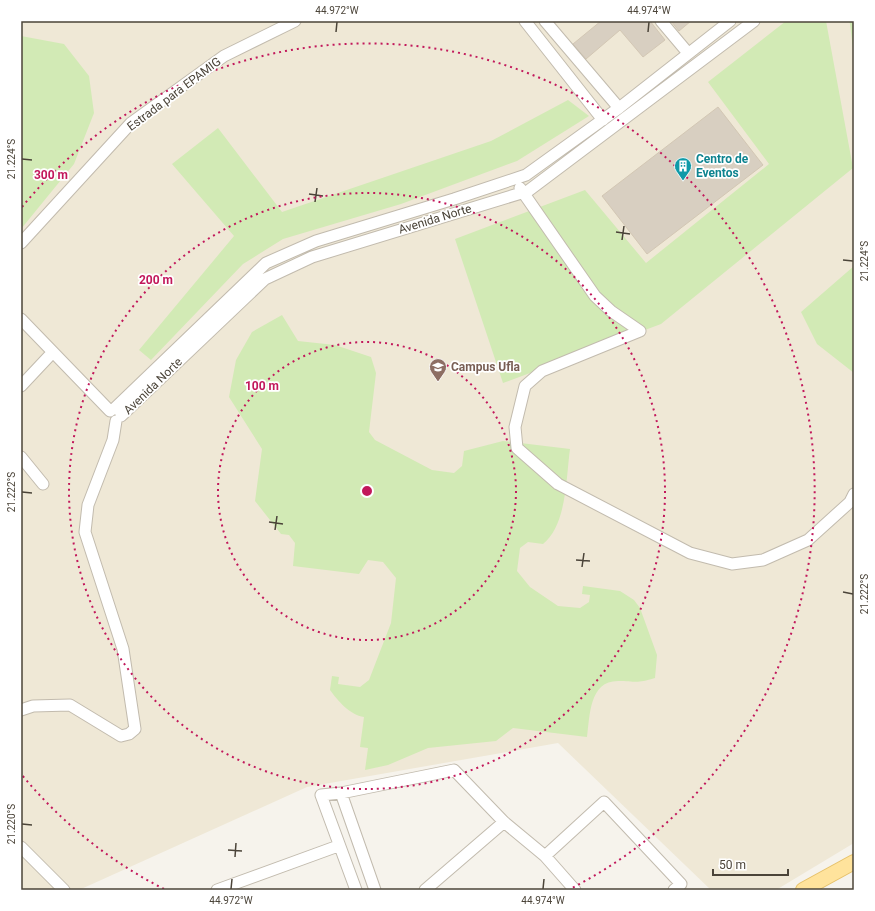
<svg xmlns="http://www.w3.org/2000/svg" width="875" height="911" font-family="Roboto,sans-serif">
	<rect width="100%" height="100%" fill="#f6f3ec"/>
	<path fill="#efe8d6" d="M21,21H854V843L776,890H711L558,743L307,787L79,890H21Z"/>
	<path fill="#d2eab5" d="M786,21H826L853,168L661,324L503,383L455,239L585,190L646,263L769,164L708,82Z
		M849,21H854V57L850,24Z
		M21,36L64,44L89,76L94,113L74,164L21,229Z
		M568,100L589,116L517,161L401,204L283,239L243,264L151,360L139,350L234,236L172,164L218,128L282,212L491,141Z
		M854,266V373L817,344L801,312Z
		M282,315L298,341L335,345L371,357L376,373L369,432L375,440L432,470L454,473L462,466L464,451L503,441L570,449C566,477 567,525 543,544L528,542L520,548L517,571L530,587L558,606L580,608L589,602L590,595L582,594L583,586L620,591L634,600L640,608L657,655L655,678C636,684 636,681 618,681C589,681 590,716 587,737L513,728L496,741L428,748L388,765L365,770L368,748L360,747L364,717C350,715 338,701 330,690L332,676L339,677L338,684L360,687L369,680L391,623L396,578L383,562L368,560L359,574L293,566L295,543L289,535L281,534L255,501L262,449L229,397L236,360L252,332Z"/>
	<path fill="#d8cfc1" stroke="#d3c7b4" d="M601,21H650L665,40L643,57L620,30L586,59L573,44Z
		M671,21H691L679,31Z
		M718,107L763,165L647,254L602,196Z"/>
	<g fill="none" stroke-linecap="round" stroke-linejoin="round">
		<g stroke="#c2bbae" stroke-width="13">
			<path id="minor" d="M525,21L603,120
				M545,21L619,108
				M661,21L688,53
				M520,188L595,296L611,311L640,331
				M21,243L131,123L224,56L295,21
				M21,319L110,411
				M640,331L542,371L525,386L515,427L517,448L558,484L690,553L732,564L763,560L808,540L850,502L854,494
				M21,386L52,353
				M114,409L266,263L316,241L454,199L526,175L619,108L730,21
				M121,416L265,279L312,257L528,191L754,21
				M21,457L43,484
				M21,710L33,706L70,705L121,736L129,734L135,729L123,649L85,532L88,505L113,440L116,421
				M341,793L375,890
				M21,847L64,890
				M545,856L604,802L681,884L674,890
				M217,890L338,846
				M356,890L321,795L341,793L454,770L504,822L545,856L575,890
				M425,890L504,822"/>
		</g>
		<g stroke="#e6c16a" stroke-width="16">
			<path id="major" d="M803,890L854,862"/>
		</g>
		<use href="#minor" stroke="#fff" stroke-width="11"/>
		<use href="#major" stroke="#ffe39c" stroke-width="14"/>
	</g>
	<path fill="none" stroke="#4b4439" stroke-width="1.5" d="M336,32L337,22M648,32L649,22M22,159L32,160M309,194L323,196M315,202L317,188M616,232L630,234M622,240L624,226M843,260L853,261M22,492L32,493M269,522L283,524M275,530L277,516M576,560L590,561M582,567L584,553M843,592L853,594M22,824L32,825M228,850L242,851M235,857L236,843M231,889L232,879M543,889L544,879"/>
	<g fill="none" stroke="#c2185b" stroke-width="2" stroke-dasharray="2 4">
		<circle cx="367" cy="491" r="149"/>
		<circle cx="367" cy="491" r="298"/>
		<path d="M164 889A447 447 0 0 1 22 775M22 207A447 447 0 1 1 570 889"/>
	</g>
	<defs>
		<g id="building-pin" transform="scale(0.9)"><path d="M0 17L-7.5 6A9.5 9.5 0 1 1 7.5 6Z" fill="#0f9aa8" stroke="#fff"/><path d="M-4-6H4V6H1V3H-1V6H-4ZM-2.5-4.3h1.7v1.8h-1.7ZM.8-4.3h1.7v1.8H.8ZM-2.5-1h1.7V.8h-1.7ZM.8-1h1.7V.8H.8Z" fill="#fff"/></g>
		<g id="university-pin" transform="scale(0.9)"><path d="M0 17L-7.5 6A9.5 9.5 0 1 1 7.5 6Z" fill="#8d6e63" stroke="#fff"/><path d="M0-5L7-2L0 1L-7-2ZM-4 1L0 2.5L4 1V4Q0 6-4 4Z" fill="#fff"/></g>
	</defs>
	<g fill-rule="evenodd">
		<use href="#building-pin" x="683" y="166"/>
		<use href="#university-pin" x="438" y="367"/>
	</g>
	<g text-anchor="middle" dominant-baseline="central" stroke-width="3.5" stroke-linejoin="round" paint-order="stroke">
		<g font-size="12" fill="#4b4439" stroke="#fff">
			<text transform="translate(174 94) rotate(-37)">Estrada para EPAMIG</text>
			<text transform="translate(435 219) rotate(-17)">Avenida Norte</text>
			<text transform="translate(153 386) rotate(-44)">Avenida Norte</text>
		</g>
		<g font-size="12" font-weight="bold" fill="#0d838f" stroke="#fff" text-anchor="start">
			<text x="696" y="159">Centro de<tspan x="696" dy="14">Eventos</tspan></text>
		</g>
		<g font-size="12" font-weight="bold" fill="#785e54" stroke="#fff" text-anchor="start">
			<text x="451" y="367">Campus Ufla</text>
		</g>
	</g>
	<circle cx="367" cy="491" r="6" fill="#c2185b" stroke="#fff" stroke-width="2"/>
	<g font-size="12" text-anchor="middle" font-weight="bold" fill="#c2185b" stroke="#fff" stroke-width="3.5" stroke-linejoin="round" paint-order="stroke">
		<text x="51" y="179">300 m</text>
		<text x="156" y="284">200 m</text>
		<text x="262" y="390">100 m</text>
	</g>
	<rect width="875" height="911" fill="none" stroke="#ffffff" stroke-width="44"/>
	<path d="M713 869v6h75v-6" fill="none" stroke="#4b4439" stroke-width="2"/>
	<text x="719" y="869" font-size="12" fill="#4b4439" stroke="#ffffff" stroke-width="3" paint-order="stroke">50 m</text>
	<rect x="22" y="22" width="831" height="867" fill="none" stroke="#4b4439" stroke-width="1.5"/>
	<g font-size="10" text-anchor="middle" fill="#4b4439">
		<text x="337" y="14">44.972°W</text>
		<text x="649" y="14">44.974°W</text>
		<text transform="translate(11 159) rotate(-90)" y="4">21.224°S</text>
		<text transform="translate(864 261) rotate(-90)" y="4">21.224°S</text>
		<text transform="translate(11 492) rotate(-90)" y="4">21.222°S</text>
		<text transform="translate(864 594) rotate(-90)" y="4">21.222°S</text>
		<text transform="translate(11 824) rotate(-90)" y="4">21.220°S</text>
		<text x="231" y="904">44.972°W</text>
		<text x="543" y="904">44.974°W</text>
	</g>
</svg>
